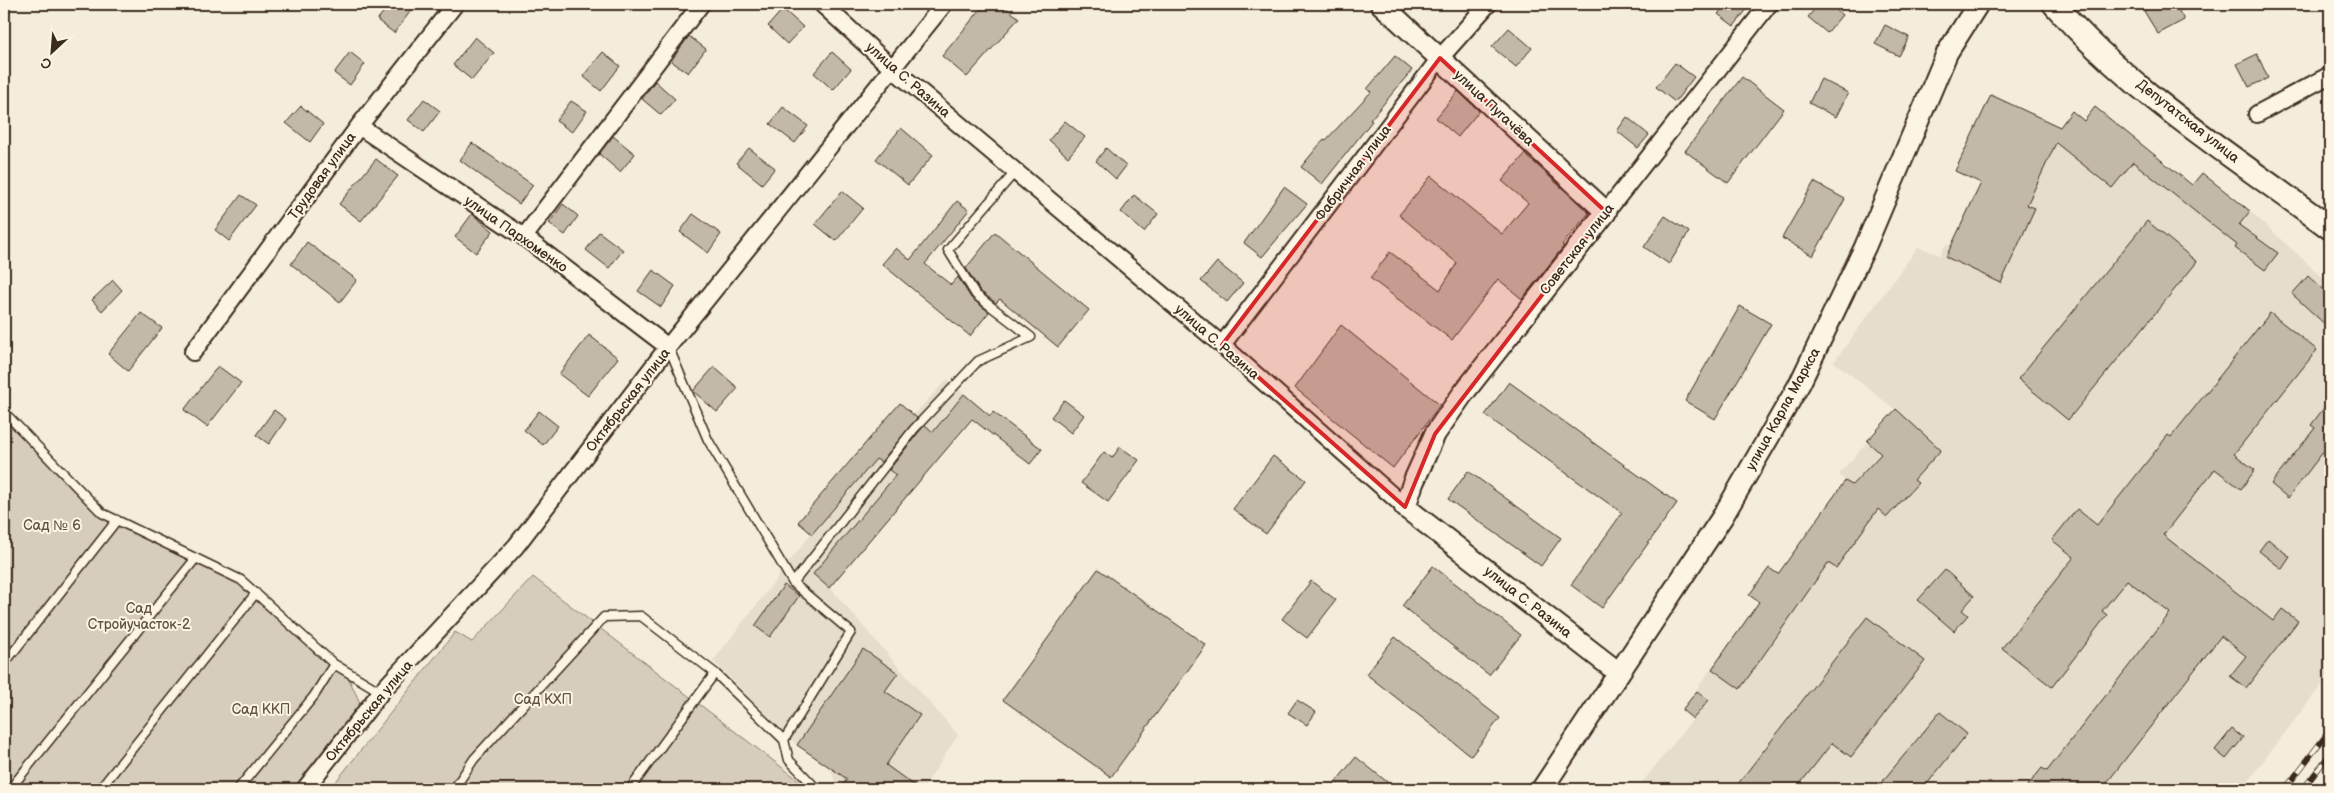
<svg xmlns="http://www.w3.org/2000/svg" width="2334" height="793" font-family="'Balsamiq Sans',sans-serif">
	<rect width="100%" height="100%" fill="#f4eddd"/>
	<filter id="ink" filterUnits="userSpaceOnUse"><feTurbulence type="fractalNoise" baseFrequency=".02" numOctaves="2"/><feDisplacementMap in="SourceGraphic" scale="10" xChannelSelector="R" yChannelSelector="G"/><feConvolveMatrix kernelMatrix="1 2 1 2 8 2 1 2 1" color-interpolation-filters="sRGB"/></filter>
	<g filter="url(#ink)">
		<path fill="#e5ddce" d="M1991,95L2059,127L2072,111L2084,120L2095,107L2192,185L2250,211L2330,284V674L2242,789H1637L1693,719L1682,710L1758,602L1749,595L1769,568L1778,574L1845,481L1839,474L1896,410L1834,362L1918,247L1940,255L1946,244L1951,246L1981,183L1983,125L1978,122Z
			M947,379L981,408L830,588L958,735L923,789H837L831,768L797,745L713,661L811,534L798,522L900,403L914,415Z"/>
		<path fill="#d6cdbd" stroke="#887c6e" d="M4,412L117,520L241,580L349,679L361,705L297,789H4Z
			M533,577L805,785L801,789H330L455,632L472,642Z"/>
		<path fill="#c3b9aa" stroke="#3b2a1e" d="M390,4H416L394,33L377,20Z
			M985,4H1001L1019,18L967,77L942,56Z
			M1726,4H1751L1734,26L1718,14Z
			M1819,4H1829L1842,15L1827,33L1808,17Z
			M2156,4H2175L2184,20L2158,34L2144,11Z
			M783,9L803,27L787,44L768,26Z
			M1885,25L1909,37L1899,56L1875,44Z
			M1509,28L1532,48L1516,67L1492,47Z
			M689,36L706,49L688,73L671,61Z
			M475,37L494,53L472,80L453,65Z
			M350,52L365,64L350,85L334,73Z
			M603,52L620,66L601,91L583,76Z
			M832,52L851,69L833,90L814,73Z
			M2257,54L2268,78L2249,87L2237,64Z
			M1395,56L1412,70L1370,120L1372,121L1322,184L1301,167L1324,139L1326,140L1371,92L1367,89Z
			M1675,63L1694,77L1675,102L1656,87Z
			M1742,77L1784,109L1728,183L1685,151Z
			M1821,79L1848,93L1836,117L1809,103Z
			M655,81L675,99L661,115L642,99Z
			M1458,91L1479,111L1458,137L1436,118Z
			M1991,95L2060,127L2072,111L2084,121L2095,107L2192,185L2202,173L2250,211L2239,225L2278,253L2265,270L2235,248L2237,245L2133,162L2112,188L2056,143L2027,205L2035,208L2001,283L1946,257L1981,183L1955,171Z
			M424,99L440,111L424,132L408,120Z
			M571,101L587,111L572,132L556,121Z
			M301,106L323,124L310,142L286,123Z
			M783,107L808,126L795,143L770,124Z
			M1627,117L1649,135L1638,148L1617,131Z
			M1065,121L1085,137L1068,157L1049,140Z
			M901,128L933,155L908,185L876,159Z
			M613,136L635,154L620,172L599,154Z
			M472,143L533,185L519,204L460,160Z
			M749,148L775,168L762,184L736,163Z
			M1106,148L1126,166L1116,179L1096,161Z
			M1525,154L1589,213L1562,245L1564,246L1522,299L1498,279L1452,340L1370,278L1390,252L1440,290L1457,263L1399,215L1431,176L1502,234L1528,203L1502,181Z
			M376,159L398,176L361,221L339,204Z
			M1814,182L1845,199L1813,256L1782,238Z
			M1284,187L1307,204L1262,257L1244,243Z
			M842,191L863,208L836,241L815,224Z
			M241,195L256,205L229,241L215,230Z
			M1134,195L1158,214L1144,232L1121,212Z
			M957,201L969,210L925,264L951,285L958,277L971,298L989,312L970,336L882,264L896,248L910,260Z
			M563,204L578,216L565,235L549,223Z
			M472,214L493,231L476,253L455,237Z
			M693,214L721,234L708,253L680,232Z
			M1665,216L1689,232L1669,264L1644,247Z
			M2147,221L2197,262L2068,420L2018,379Z
			M599,232L623,250L609,268L586,250Z
			M995,232L1089,310L1058,347L1000,299L996,303L980,291L966,268Z
			M307,242L357,280L340,302L291,264Z
			M1217,262L1243,283L1227,302L1201,281Z
			M653,270L675,286L661,307L638,291Z
			M2308,276L2330,296V329L2292,294Z
			M113,280L122,290L102,311L92,300Z
			M1740,306L1771,324L1715,419L1685,401Z
			M141,313L162,328L128,371L108,354Z
			M2270,313L2317,350L2234,454L2255,470L2241,489L2215,469L2163,535L2273,621L2282,609L2298,621L2246,688L2230,676L2246,656L2221,636L2102,789H2025L2042,768L2047,771L2170,613L2127,580L2102,611L2107,615L2052,687L2002,648L2074,557L2052,540L2077,509L2097,525L2168,435L2171,437Z
			M1341,325L1440,405L1393,468L1295,388Z
			M589,335L618,358L588,396L559,374Z
			M218,366L241,383L207,427L184,410Z
			M714,367L738,388L717,412L693,391Z
			M1509,382L1677,503L1602,608L1571,585L1622,513L1485,415Z
			M964,394L990,416L993,412L1042,449L1030,464L972,419L829,588L813,574L896,475L889,470L918,433L925,425L933,432Z
			M1064,400L1084,415L1071,433L1051,417Z
			M2330,400V443L2288,498L2271,484L2315,428L2311,425Z
			M900,403L917,418L881,462L876,459L812,534L798,522Z
			M1896,409L1941,450L1914,480L1918,483L1887,517L1878,509L1836,568L1828,563L1740,689L1712,669L1759,602L1749,595L1769,568L1778,574L1845,481L1852,485L1881,454L1867,441Z
			M274,410L286,419L269,444L256,435Z
			M539,411L558,426L543,445L524,430Z
			M1120,447L1139,460L1108,502L1081,483L1104,452L1112,458Z
			M1273,456L1306,480L1266,534L1233,509Z
			M1468,471L1561,538L1541,566L1448,499Z
			M2268,539L2290,557L2282,569L2259,551Z
			M1433,566L1521,635L1489,675L1402,606Z
			M1098,569L1206,645L1111,777L1003,700Z
			M1945,570L1974,596L1962,610L1968,615L1954,631L1918,600Z
			M1311,581L1336,600L1307,638L1282,619Z
			M784,585L799,596L770,637L755,626Z
			M1867,617L1925,661L1851,757L1832,743L1796,789H1734Z
			M1395,637L1500,718L1471,756L1366,674Z
			M863,649L898,673L885,691L920,715L886,765L919,789H840L847,779L797,745Z
			M1697,691L1709,700L1693,719L1682,710Z
			M1297,700L1316,712L1307,725L1288,713Z
			M1940,712L1967,734L1923,789H1876Z
			M2232,729L2243,738L2226,759L2215,750Z
			M1356,757L1396,789H1330Z"/>
		<g fill="none" stroke-linecap="round" stroke-linejoin="round">
			<g stroke="#3b2a1e" stroke-width="11">
				<path id="service" d="M669,348L708,440L793,583L851,632L784,740L789,760L817,789
					M4,412L102,513L241,580L334,664L381,692
					M793,583L914,429L978,361L1031,337L976,295L948,250L1015,172
					M4,664L117,520
					M10,789L196,558
					M100,789L256,593
					M238,789L314,696L334,664
					M454,789L474,759L604,617L641,616L715,673
					M630,789L715,673L784,740"/>
			</g>
			<g stroke="#3b2a1e" stroke-width="20">
				<path id="minor" d="M822,4L892,68L1222,345L1405,507
					M2257,114L2330,75
					M359,126L524,237L668,347
					M1606,212L1769,4
					M524,237L701,4
					M1222,345L1440,58L1488,4
					M193,352L359,126L455,4
					M305,789L381,692L516,546L668,347L944,4"/>
			</g>
			<g stroke="#3b2a1e" stroke-width="24">
				<path id="tertiary" d="M1381,4L1606,212L1462,395L1435,434L1413,483L1405,507L1619,673
					M1542,789L1723,516L1800,383L1865,247L1947,53L1978,4"/>
			</g>
			<g stroke="#3b2a1e" stroke-width="26">
				<path id="secondary" d="M2054,4C2131,93 2236,158 2330,228"/>
			</g>
			<use href="#service" stroke="#fcf5e5" stroke-width="8"/>
			<use href="#minor" stroke="#fcf5e5" stroke-width="16"/>
			<use href="#tertiary" stroke="#fcf5e5" stroke-width="20"/>
			<use href="#secondary" stroke="#fcf5e5" stroke-width="22"/>
			<g stroke="#3b2a1e" stroke-width="5.5">
				<path id="rail" d="M2285,789L2330,730
					M2303,789L2330,754"/>
			</g>
			<use href="#rail" stroke="#fcf5e5" stroke-width="4" stroke-dasharray="11" stroke-linecap="butt"/>
		</g>
	</g>
	<path fill="#d62828" fill-opacity="0.2" stroke="#d62828" stroke-width="4" stroke-linejoin="round" d="M1440,58L1606,212L1435,434L1405,507L1222,345Z"/>
	<g text-anchor="middle" dominant-baseline="central" stroke-width="4" stroke-linejoin="round" paint-order="stroke">
		<g font-size="14" fill="#3b2a1e" stroke="#fcf5e5">
			<text transform="translate(908 80) rotate(41)">улица С. Разина</text>
			<text transform="translate(1494 108) rotate(43)">улица Пугачёва</text>
			<text transform="translate(2188 121) rotate(38)">Депутатская улица</text>
			<text transform="translate(1353 173) rotate(-53)">Фабричная улица</text>
			<text transform="translate(322 176) rotate(-54)">Трудовая улица</text>
			<text transform="translate(516 234) rotate(35)">улица Пархоменко</text>
			<text transform="translate(1577 249) rotate(-52)">Советская улица</text>
			<text transform="translate(1217 342) rotate(41)">улица С. Разина</text>
			<text transform="translate(628 400) rotate(-52)">Октябрьская улица</text>
			<text transform="translate(1783 409) rotate(-61)">улица Карла Маркса</text>
			<text transform="translate(1528 602) rotate(38)">улица С. Разина</text>
			<text transform="translate(369 711) rotate(-50)">Октябрьская улица</text>
		</g>
		<g font-size="14" fill="#625346" stroke="#fcf5e5">
			<text x="52" y="525">Сад № 6</text>
			<text x="139" y="608">Сад<tspan x="139" dy="16">Стройучасток-2</tspan></text>
			<text x="543" y="699">Сад КХП</text>
			<text x="261" y="709">Сад ККП</text>
		</g>
	</g>
	<rect width="2334" height="793" fill="none" stroke="#fcf5e5" stroke-width="20"/>
	<rect x="10" y="10" width="2314" height="773" fill="none" stroke="#3b2a1e" stroke-width="2" filter="url(#ink)"/>
	<g transform="translate(52 52) rotate(206)" stroke="#fcf5e5" stroke-width="4" paint-order="stroke">
	<path d="M0-4L9 19L0 12L-9 19Z" fill="#3b2a1e"/>
	<text y="-8" font-size="14" font-weight="bold" text-anchor="middle" fill="#3b2a1e">С</text>
	</g>
</svg>
